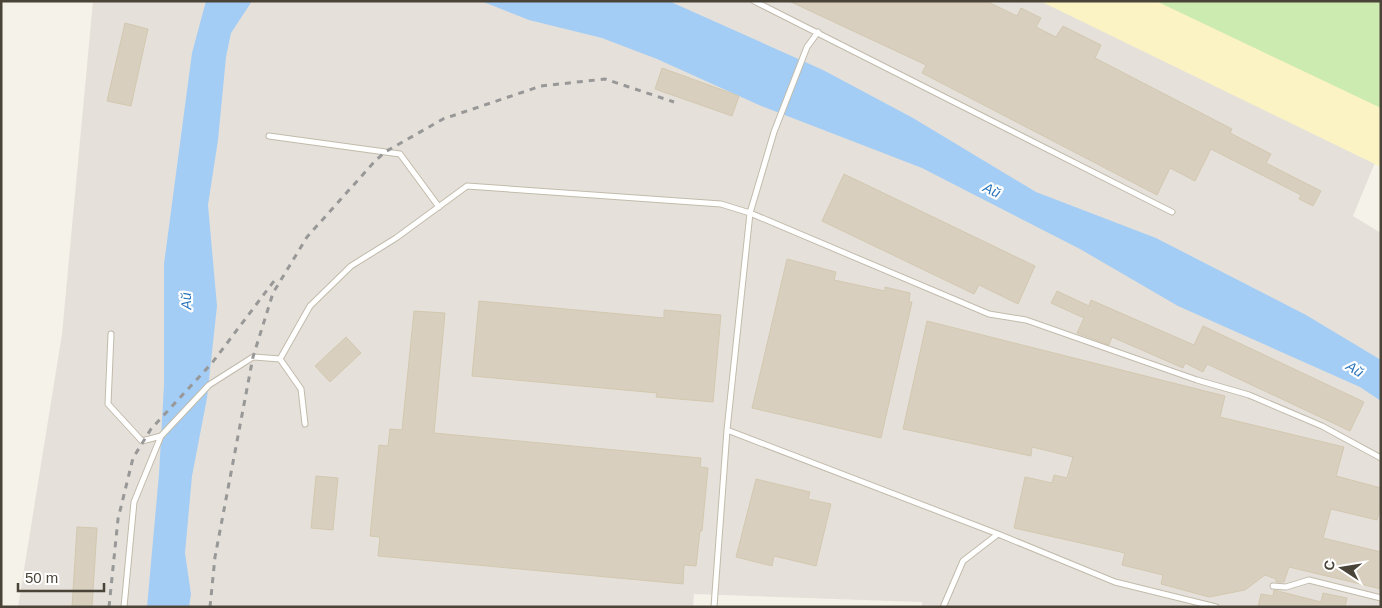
<svg xmlns="http://www.w3.org/2000/svg" width="1382" height="608" font-family="Arial,sans-serif">
	<rect width="100%" height="100%" fill="#f5f2e9"/>
	<path fill="#e5e1da" d="M93,1H1051L1376,160L1353,216L1381,233V607H922V602L694,594L693,607H18L62,334Z"/>
	<path fill="#ccebb0" d="M1110,1H1381V133Z"/>
	<path fill="#fbf3c3" d="M1040,1H1156L1381,108V167Z"/>
	<path fill="#a3cdf5" d="M206,1H252L231,33L226,57L218,140L208,205L217,306L207,398L192,476L185,553L191,594L189,607H147L159,474L164,385V264L192,53Z
		M481,1L671,2L823,70L913,118L1036,192L1156,238L1306,315L1381,360V401L1360,387L1178,306L1080,249L922,168L759,105L657,59L602,38L529,20Z"/>
	<path fill="#d8cfbe" stroke="#d3c8b0" d="M789,1H986L1017,16L1021,8L1041,18L1036,27L1056,37L1063,26L1101,45L1095,58L1232,129L1230,133L1271,154L1266,163L1321,191L1313,206L1299,199L1301,195L1211,149L1195,181L1170,168L1157,195L922,73L926,65Z
		M125,23L148,29L131,106L107,101Z
		M662,68L739,96L732,116L655,89Z
		M844,174L1035,266L1018,304L979,285L974,294L822,221Z
		M787,259L836,272L834,280L885,291V287L910,293L909,302H912L881,438L752,408Z
		M1057,291L1089,306L1091,300L1194,345L1203,326L1364,402L1350,431L1207,364L1203,372L1185,363L1183,368L1112,337L1109,345L1077,333L1084,318L1051,303Z
		M479,301L664,318V310L721,315L713,402L656,397L657,393L472,376Z
		M414,311L445,313L434,433L701,458L700,467L708,468L702,531H700L696,566L684,565L683,584L378,556L380,537L370,536L379,445L388,446L390,429L402,430Z
		M927,321L1225,396L1220,417L1344,447L1336,476L1381,488V506L1377,520L1331,509L1323,538L1381,552V589L1289,567L1284,582H1276V579L1265,575L1245,590L1209,597L1161,584L1163,575L1122,565L1125,553L1014,528L1025,477L1052,483L1054,475L1067,478L1073,457L1032,447L1031,456L903,429Z
		M346,337L361,353L330,382L315,366Z
		M316,476L338,478L333,530L311,528Z
		M756,479L810,492L808,499L831,504L816,566L774,556L772,566L736,557Z
		M77,527L97,528L92,607H72Z
		M1274,590L1321,602L1323,593L1347,598L1345,607H1258L1261,594L1273,596Z"/>
	<g fill="none" stroke-linecap="round" stroke-linejoin="round">
		<g stroke="#c2bbab" stroke-width="7">
			<path id="lane" d="M754,1L1172,212
				M269,136L400,154L439,207
				M111,334L108,404L142,441L161,436
				M280,359L310,306L351,266L396,238L467,186L721,204L750,213L989,314L1026,320L1197,380L1249,395L1322,426L1381,458
				M727,430L998,534
				M1273,586L1286,587L1309,580L1381,598
				M944,605L963,561L998,534L1115,582L1216,607
				M124,607L134,502L161,436L209,385L253,357L280,359L301,389L305,424
				M714,607L727,430L750,213L774,132L807,47L818,32"/>
		</g>
		<use href="#lane" stroke="#fff" stroke-width="5"/>
		<path stroke="#989898" stroke-width="3" stroke-dasharray="6 6" stroke-linecap="butt" d="M109,607L118,519L133,458L151,429L212,363L274,281
			M210,607L215,557L253,357L273,293L307,237L375,161L385,152L443,119L541,86L605,79L674,102"/>
	</g>
	<g text-anchor="middle" dominant-baseline="central" stroke-width="4.5" stroke-linejoin="round" paint-order="stroke">
		<g font-size="14" font-style="italic" fill="#2874bd" stroke="#fff">
			<text transform="translate(992 190) rotate(26)">Ай</text>
			<text transform="translate(186 301) rotate(-92)">Ай</text>
			<text transform="translate(1355 369) rotate(33)">Ай</text>
		</g>
	</g>
	<rect width="1382" height="608" fill="none" stroke="#4a4337" stroke-width="5"/>
	<g transform="translate(1342 568) rotate(282)" stroke="#ffffff" stroke-width="4" paint-order="stroke">
	<path d="M0-4L9 19L0 12L-9 19Z" fill="#4a4337"/>
	<text y="-8" font-size="14" font-weight="bold" text-anchor="middle" fill="#4a4337">С</text>
	</g>
	<path d="M18 583v8h86v-8" fill="none" stroke="#4a4337" stroke-width="2.5"/>
	<text x="25" y="583" font-size="15" fill="#4a4337" stroke="#ffffff" stroke-width="4" paint-order="stroke">50 m</text>
</svg>
